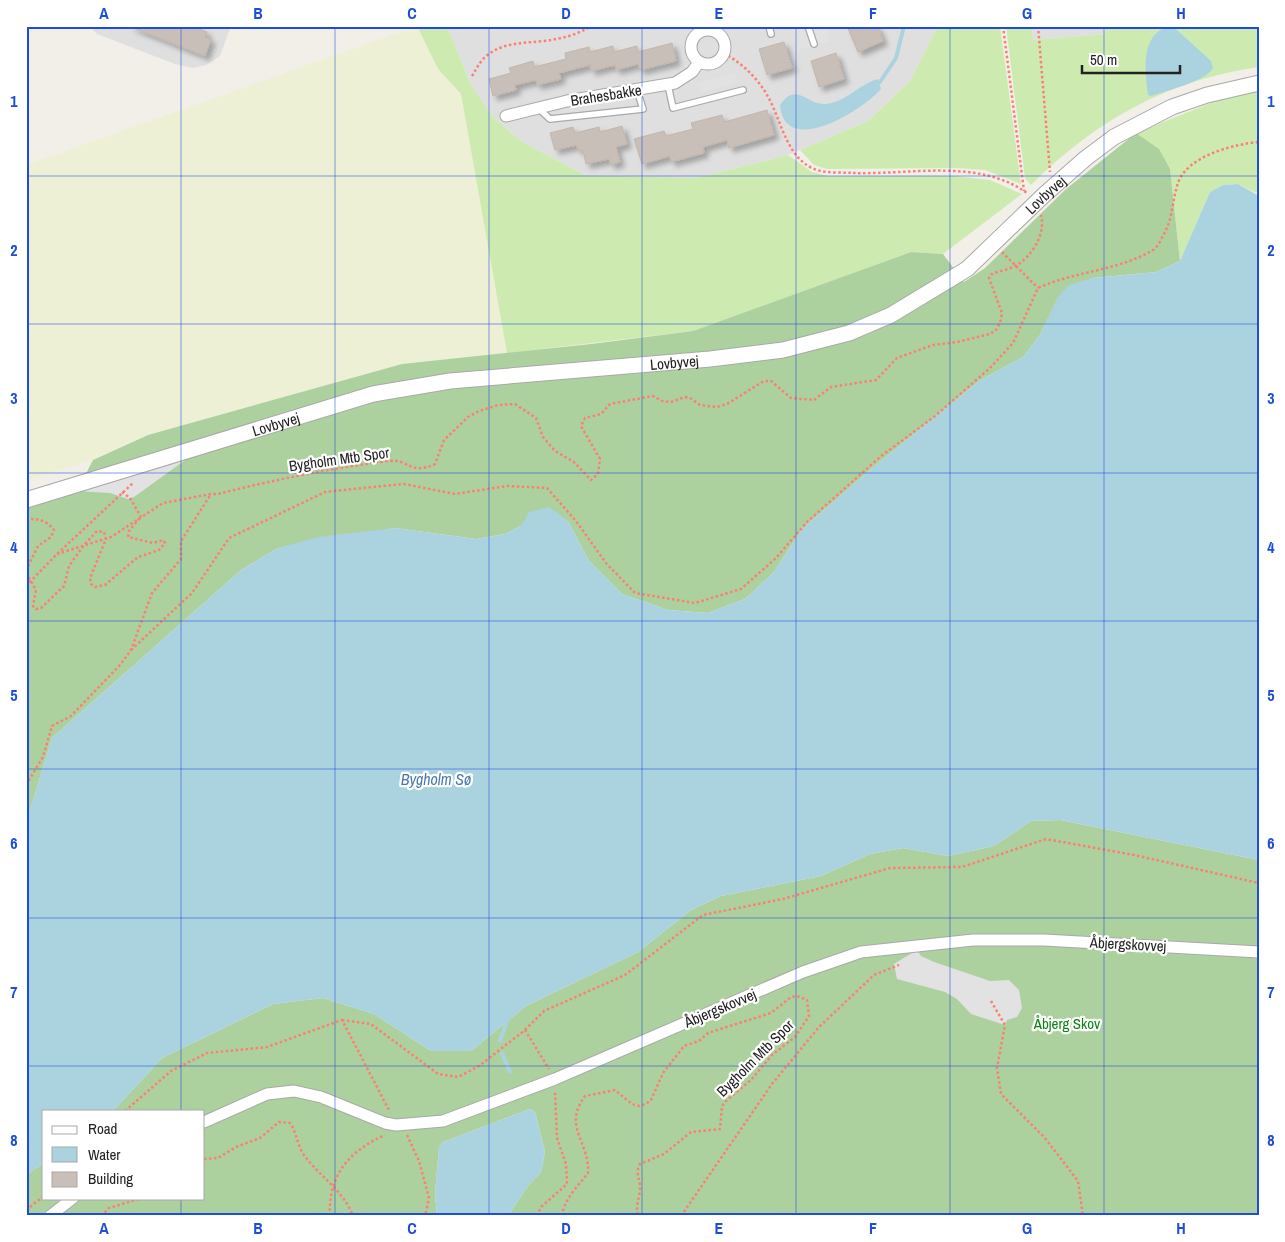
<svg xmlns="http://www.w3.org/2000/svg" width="1285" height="1242" font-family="'Archivo Narrow',sans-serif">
	<defs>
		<filter id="shadow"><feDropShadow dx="4.5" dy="4.5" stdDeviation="2.5" flood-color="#0004"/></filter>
	</defs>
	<rect width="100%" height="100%" fill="#f2efe9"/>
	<path fill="#e0dfdf" d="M90,26H231L220,56L206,65L193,68L175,64L97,34Z
		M447,26H938L910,81L868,121L788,155L696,178L585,175L522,142L493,117L470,83Z
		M1032,26H1107L1105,34L1033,40Z"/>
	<path fill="#eef0d5" d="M417,26L438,69L461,94L507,353L402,364L148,435L93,460L26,480V165Z"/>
	<path fill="#cdebb0" d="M417,26H447L470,83L493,117L522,142L585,175L696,178L788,155L812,172L828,176H955L990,180L1022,194L943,254L911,252L693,331L507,353L461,94L438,69Z
		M938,26H1000L1021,184L985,170L957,168L827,169L814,165L800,150L868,121L910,81Z
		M1006,26H1032L1033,40L1105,34L1107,26H1259V67C1167,80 1095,121 1031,185L1025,178Z
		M1259,90V187L1256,193L1238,184L1223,185L1210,192L1180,261L1170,169L1136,133L1213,102Z"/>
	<path fill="#add19e" d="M1136,133L1159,149L1170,169L1180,261L1156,272L1093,278L1058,298L1040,335L1023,357L979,381L871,469L802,529L774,572L745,599L708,613L668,610L622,594L589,561L568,521L522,525L505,534L476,539L395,528L278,548L241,570L52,738L26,823V506L77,491L93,460L148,435L402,364L591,344L693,331L911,252L943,254L964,282L985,268L1066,189Z
		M1060,820L1259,860V1216H508L527,1187L541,1172L545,1152L535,1112L530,1109L443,1142L439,1148L435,1193L437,1216H26V1175L44,1163V1198H204V1111H113L162,1058L273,1004L323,998L374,1014L431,1051H471L526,1006L638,952L691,910L721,896L821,876L870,854L903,848L948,856L994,846L1031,821Z"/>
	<path fill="#e2e2e2" d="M791,26H825L830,41L798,50Z
		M735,73L738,82L701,93L698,83Z
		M188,458L134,497L128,499L110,493L77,491Z
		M917,950L921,956L934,962L990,981L1009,980L1019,990L1022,1008L1017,1017L1007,1020L1005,1025L971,1014L957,999L945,992L897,979L894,964Z"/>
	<path fill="#aad3df" d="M1168,27L1177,30L1211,61L1213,68C1206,81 1166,91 1151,96L1148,95C1145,73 1140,34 1168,27Z
		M878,79L881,89C863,110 785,159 780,105C797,81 806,105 825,104C847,102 859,84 878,79Z
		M1238,184L1259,196V860L1060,820L1031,821L994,846L948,856L903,848L870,854L821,876L721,896L691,910L638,952L526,1006L471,1051H431L374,1014L323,998L273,1004L162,1058L113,1111H44V1163L26,1175V823L52,738L241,570L278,548L318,537L395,528L476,539L505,534L522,525L529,512L549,507L568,521L589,561L622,594L668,610L708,613L745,599L774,572L802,529L871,469L979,381L1023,357L1040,335L1058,297L1069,285L1093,278L1156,272L1180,261L1210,192L1223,185Z
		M530,1109L535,1112L545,1152L541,1172L527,1187L508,1216H437L435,1193L439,1148L443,1142Z"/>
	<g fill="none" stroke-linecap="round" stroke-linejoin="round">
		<path stroke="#aad3df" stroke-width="4" d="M880,82L896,58L904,26
			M500,1041L507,1021
			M502,1053L510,1072"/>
	</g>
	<path fill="#c7bfb8" stroke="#c4b6ab" filter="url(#shadow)" d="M129,26H192L207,32L205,37L211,39L205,56Z
		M847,26H877L883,41L858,52Z
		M784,42L792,68L767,75L759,49Z
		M672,43L676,61L640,70L638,64L616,70L615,65L591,71L590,65L559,73L561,79L537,85L536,80L515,85L516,90L493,96L489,79L511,73L509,68L533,61L534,67L566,59L565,53L589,47L590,52L613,46L614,52L637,46L638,52Z
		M836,53L844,79L819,87L811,61Z
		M767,110L774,135L729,148L727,140L703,147L704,153L671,162L670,156L642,164L634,139L664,131L666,136L693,129L691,123L722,115L724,122Z
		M622,126L627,144L616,147L620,162L611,165L609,159L586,164L583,150L578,151L577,145L555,150L550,133L573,127L575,133L599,127L600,132Z"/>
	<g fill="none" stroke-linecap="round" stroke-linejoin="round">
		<g stroke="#a9a9a9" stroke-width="8">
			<path id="service" d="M769,26L771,34
				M808,26L814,44
				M668,85L673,108L743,90
				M538,108L550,119L643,109L637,90"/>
		</g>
		<g stroke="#a9a9a9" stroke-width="13">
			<path id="minor" d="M691 47a17 17 0 1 1 34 0a17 17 0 1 1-34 0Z
				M506,116L567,101L675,83L692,72L699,62
				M204,1122L267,1094L294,1091L321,1097L385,1123L396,1125L443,1121L555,1079L803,972L861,952L973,940H1044L1259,952
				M50,1216L73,1198"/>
		</g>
		<g stroke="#a9a9a9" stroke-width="17">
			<g id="tertiary">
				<path id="s1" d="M26,500L373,394L450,381L710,359L783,350L849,333L891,315L967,269L1045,194L1086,158L1114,137L1172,107L1207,95L1259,83"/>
			</g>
		</g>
		<path stroke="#fa8072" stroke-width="2.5" stroke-dasharray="2.5 2.5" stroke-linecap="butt" d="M1003,26L1024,191
			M1038,26L1050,172
			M724,53C741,63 757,77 767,95C781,118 785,155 812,168C824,174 840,172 853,173C910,175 978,158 1027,193
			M472,76C477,68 481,59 489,54C507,40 534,44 556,39C569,37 581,32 592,26
			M1002,252L1038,288
			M122,492L130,498L141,517
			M26,520C37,517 47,521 54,530L51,537L38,546L26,570
			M57,554L111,537L163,503L211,494H218C273,480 332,468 388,461C409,458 409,476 435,464L444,440L468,417L479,411L498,405L515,404L536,418L543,437L555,451L574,462L591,480L598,474L600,459L581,426L585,418L601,414L610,404L653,396L662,401L671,402L685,397L690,398L700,405L717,407L727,404L764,381H771L791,398L814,400L831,387L876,380L897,358L933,345L957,342L990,334L996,330L1000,323L1002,313L989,278L992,274C999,271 1008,270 1015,266C1032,257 1046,234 1041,215
			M26,573L36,590L33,606L36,609L41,608L64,586L69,566L84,545L97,531L104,532L106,539L90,578L91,584L95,587L105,585L138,557L159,550L165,543L163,540L153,543L128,537L129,531L139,519
			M26,586L57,554L133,483
			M131,650L192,593L229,538L325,492L404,484L455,494L507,486L547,488L576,521L606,563L635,593L695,603L741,589L776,558L807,522L880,457L935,416L990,368L1013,343L1038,288C1075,271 1118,271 1153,250C1158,247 1161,239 1164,234C1173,218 1172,201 1178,183C1187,156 1234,144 1259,142
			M26,785L43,757L52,726L71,716L120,665L131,650L152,593L181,559V541L211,494
			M991,1001L1005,1025L997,1068L1001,1094L1045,1138L1078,1181L1083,1216
			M342,1020L371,1024L438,1074L458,1077L479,1066L525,1030L549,1069
			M525,1030L544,1011L625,975L703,915L783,899L890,868L962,867L1046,839L1134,855L1259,883
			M125,1111L171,1071L207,1053L267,1047L342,1020L390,1112
			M407,1135L419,1161L429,1198L425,1216
			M204,1159L218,1158L236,1147L260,1138L279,1122L290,1123C297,1133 297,1145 304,1155C319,1176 344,1191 353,1216
			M26,1210L44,1196
			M101,1216L109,1208L142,1198
			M330,1216C328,1175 349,1151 385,1135
			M537,1216L541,1207L567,1184L566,1164L557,1138L555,1091
			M562,1216C564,1199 578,1186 588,1173C590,1142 562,1127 585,1096L615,1090L632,1104L639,1106L646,1104L651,1100L663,1073L684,1046L699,1041L708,1033L771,1013L791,997L797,996L807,1000L809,1016L795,1037L772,1055L751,1080L726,1101L722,1106L720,1129L691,1132L664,1154L640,1164C635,1172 640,1179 640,1188C640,1198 635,1205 638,1216
			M681,1216L772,1084L819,1027L874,975L899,965"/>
		<use href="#service" stroke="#fff" stroke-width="5.5"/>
		<use href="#minor" stroke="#fff" stroke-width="11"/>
		<use href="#tertiary" stroke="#fff" stroke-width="15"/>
	</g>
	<path fill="none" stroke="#1d4ed8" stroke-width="1" stroke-opacity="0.55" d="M181,26V1111M335,26V1216M489,26V1216M642,26V1216M796,26V1216M950,26V1216M1104,26V1216M26,176H1259M26,324H1259M26,473H1259M26,621H1259M26,769H1259M26,918H1259M26,1066H1259M181,1198V1216"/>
	<g text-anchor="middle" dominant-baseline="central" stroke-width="4.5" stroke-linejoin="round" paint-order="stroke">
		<g font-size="15" fill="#222" stroke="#fff">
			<text transform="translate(606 95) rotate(-9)">Brahesbakke</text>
			<text stroke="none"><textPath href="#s1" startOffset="1086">Lovbyvej</textPath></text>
			<text stroke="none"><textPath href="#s1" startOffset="666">Lovbyvej</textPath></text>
			<text stroke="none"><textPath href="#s1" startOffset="261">Lovbyvej</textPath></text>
			<text transform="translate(339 459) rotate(-8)">Bygholm Mtb Spor</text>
			<text transform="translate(1128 944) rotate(3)">Åbjergskovvej</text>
			<text transform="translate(720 1008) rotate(-23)">Åbjergskovvej</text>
			<text transform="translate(755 1058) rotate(-45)">Bygholm Mtb Spor</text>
		</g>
		<g font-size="15" fill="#0c8416" stroke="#fff">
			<text x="1067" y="1023">Åbjerg Skov</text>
		</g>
		<g font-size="16" font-style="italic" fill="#4a7aab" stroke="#fff">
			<text x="436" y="779">Bygholm Sø</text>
		</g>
	</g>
	<rect width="1285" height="1242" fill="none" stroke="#ffffff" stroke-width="55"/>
	<rect x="42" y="1110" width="162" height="90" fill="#ffffff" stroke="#a7a7a7"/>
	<rect x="52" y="1126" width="25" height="8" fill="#ffffff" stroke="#a7a7a7"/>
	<text x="88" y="1134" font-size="15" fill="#222222">Road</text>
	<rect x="52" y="1147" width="25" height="15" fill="#aad3df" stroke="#a7a7a7"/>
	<text x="88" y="1160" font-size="15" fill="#222222">Water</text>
	<rect x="52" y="1172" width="25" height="15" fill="#c7bfb8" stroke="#a7a7a7"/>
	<text x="88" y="1184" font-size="15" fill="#222222">Building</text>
	<path d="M1082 65v8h98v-8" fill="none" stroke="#222222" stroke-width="2.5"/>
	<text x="1090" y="65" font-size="15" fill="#222222" stroke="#ffffff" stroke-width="4" paint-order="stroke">50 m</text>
	<rect x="28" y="28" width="1230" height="1186" fill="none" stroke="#1d4ed8" stroke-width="2"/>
	<g font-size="16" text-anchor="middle" font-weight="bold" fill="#1d4ed8">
		<text x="104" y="19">A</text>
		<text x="258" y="19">B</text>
		<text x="412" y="19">C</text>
		<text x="566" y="19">D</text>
		<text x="719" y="19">E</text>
		<text x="873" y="19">F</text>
		<text x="1027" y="19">G</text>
		<text x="1181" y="19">H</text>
		<text x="14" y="107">1</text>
		<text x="1271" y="107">1</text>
		<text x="14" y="256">2</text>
		<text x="1271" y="256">2</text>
		<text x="14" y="404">3</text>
		<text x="1271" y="404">3</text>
		<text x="14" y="553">4</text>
		<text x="1271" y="553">4</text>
		<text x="14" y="701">5</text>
		<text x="1271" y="701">5</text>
		<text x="14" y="849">6</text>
		<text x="1271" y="849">6</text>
		<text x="14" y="998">7</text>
		<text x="1271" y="998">7</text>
		<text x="14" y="1146">8</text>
		<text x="1271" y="1146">8</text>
		<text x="104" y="1234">A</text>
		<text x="258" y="1234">B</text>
		<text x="412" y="1234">C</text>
		<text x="566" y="1234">D</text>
		<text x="719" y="1234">E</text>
		<text x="873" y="1234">F</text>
		<text x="1027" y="1234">G</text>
		<text x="1181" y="1234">H</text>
	</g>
</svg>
